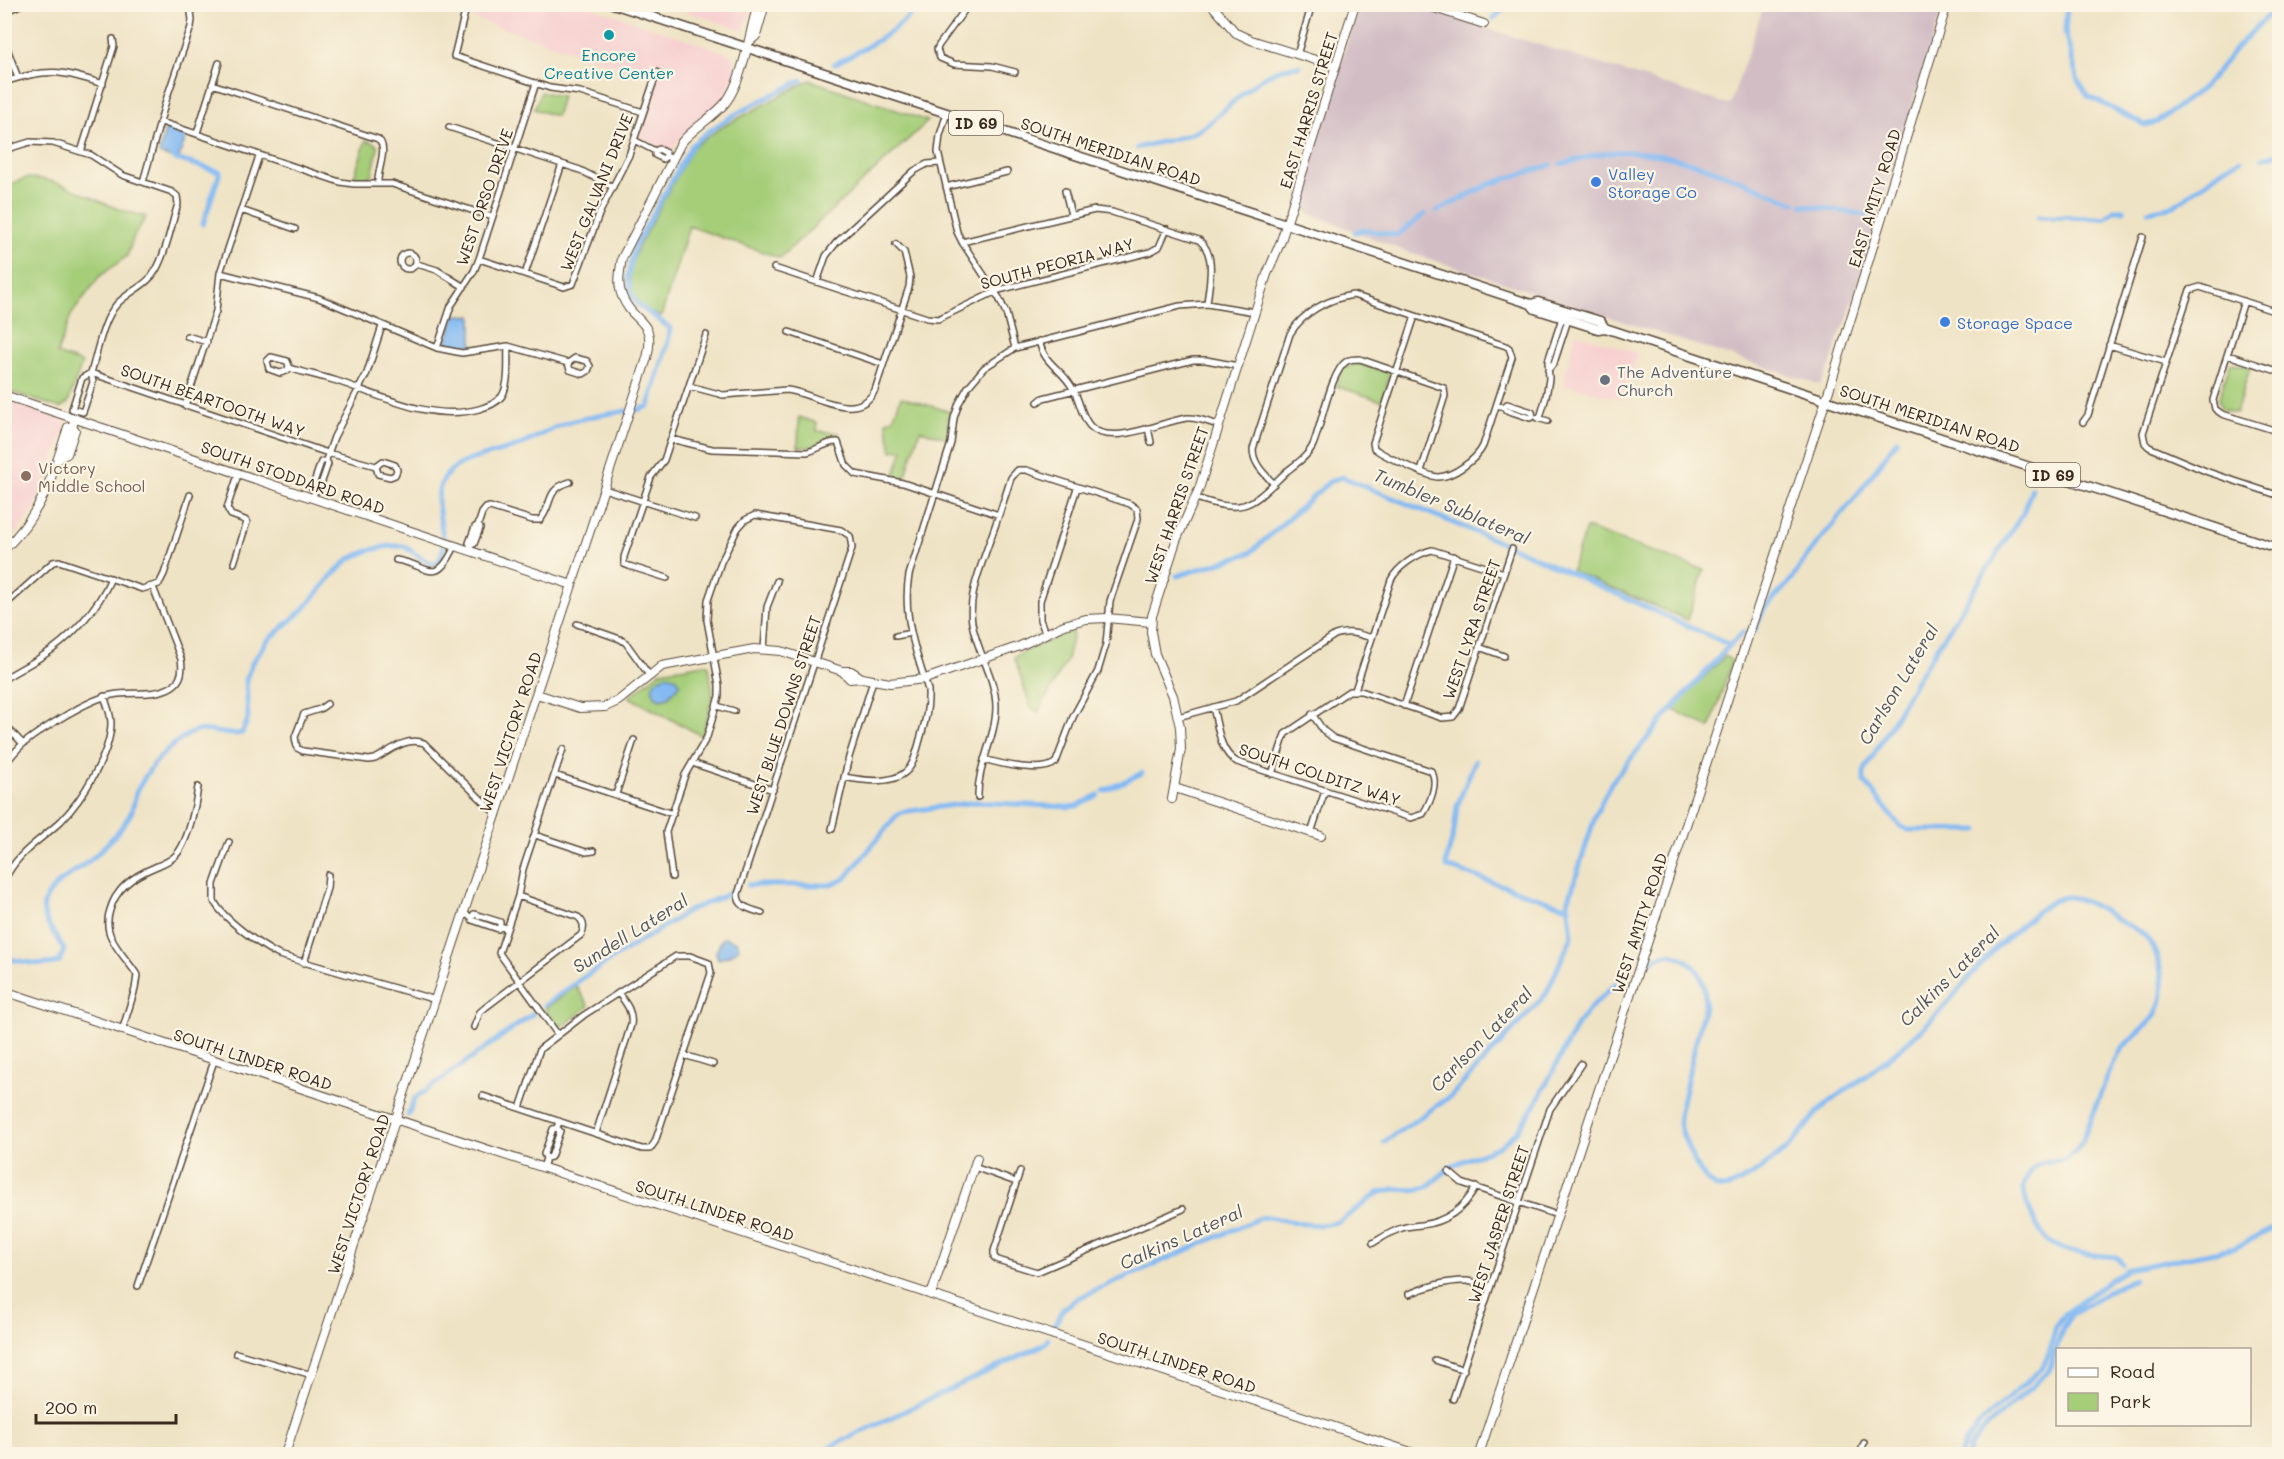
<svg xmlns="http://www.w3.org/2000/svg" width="2284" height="1459" font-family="Mali,sans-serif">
	<rect width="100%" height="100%" fill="#fcf5e5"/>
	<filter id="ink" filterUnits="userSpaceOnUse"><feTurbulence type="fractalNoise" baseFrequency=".0167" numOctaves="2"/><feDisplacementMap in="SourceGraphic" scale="12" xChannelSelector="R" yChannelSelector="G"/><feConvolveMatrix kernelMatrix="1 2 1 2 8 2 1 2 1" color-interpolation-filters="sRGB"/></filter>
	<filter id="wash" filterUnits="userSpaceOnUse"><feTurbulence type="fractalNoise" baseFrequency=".008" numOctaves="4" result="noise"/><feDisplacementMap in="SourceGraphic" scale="24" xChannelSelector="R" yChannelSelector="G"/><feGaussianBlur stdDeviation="1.35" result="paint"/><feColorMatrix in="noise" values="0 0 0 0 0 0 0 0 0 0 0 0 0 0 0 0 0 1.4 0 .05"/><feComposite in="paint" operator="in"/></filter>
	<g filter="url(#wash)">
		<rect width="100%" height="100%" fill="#efe3c5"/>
		<path fill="#f7cfd0" d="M471,5H585L727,53L734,60L736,70L728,92L718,106L693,124L680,138L671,152L640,137L658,80L469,17Z
			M665,5L752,4V5L744,30Z
			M1576,333L1637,353L1622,400L1563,384Z
			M5,400L63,420L66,426L34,509L5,546Z"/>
		<path fill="#d2bdc5" d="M1359,5H1413L1730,105L1764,5H1943L1847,320L1838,339L1831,364L1820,385L1405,251L1296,208Z"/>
		<path fill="#a6ce79" stroke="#707c4c" stroke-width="1.5" d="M810,80L928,121L780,258L689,226L661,317L642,308L633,295L629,273L638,247L693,147L722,127Z
			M541,92L562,96L556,116L534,109Z
			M366,140L376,144L378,148L372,175L364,179L353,180Z
			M26,178C56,178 80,192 106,204C119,210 133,213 146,217L134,236L127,256L99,277L71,315L57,354L82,363L68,403L60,408L5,390V186Z
			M1355,363L1390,373L1382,401L1336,386L1342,369Z
			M2233,363L2250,368L2236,413L2222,409L2218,401L2230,364Z
			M901,397L951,412L948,417L947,438L920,430L905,478L894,477L903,449L892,451L886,421L893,419Z
			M799,417L817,423V431L839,433L811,447H798Z
			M1586,528L1704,570L1688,620L1571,571Z
			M1067,632L1073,633L1067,660L1038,712L1031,708L1014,657Z
			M1725,656L1732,661L1710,728L1672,709Z
			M705,664L709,666L713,696L702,736L629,697L661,671Z
			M576,986L589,1006L564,1025L558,1026L545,1009Z"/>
		<path fill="#83baf3" stroke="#5f7288" stroke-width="1.5" d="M169,128L187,134L178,160L159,154L165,130Z
			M455,315L472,316V346H454L446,343Z
			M666,675L677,678L680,684L668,697L660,699L655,696L652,687L656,680Z
			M725,938L737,942L739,948L731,955L718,959L716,952L722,939Z"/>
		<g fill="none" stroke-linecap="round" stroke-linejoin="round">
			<path stroke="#83baf3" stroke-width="5" d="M2067,4L2065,32L2078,81L2088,96L2145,125L2157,122L2205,86L2237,47L2279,4
				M1493,19L1508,4
				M834,64C865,48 897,33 920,4
				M1137,148C1152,143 1187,138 1199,130C1232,109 1258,67 1299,66
				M173,158L220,172L203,224
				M2263,158L2280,153
				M1561,164C1579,160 1598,153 1616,152C1676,149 1739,180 1794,203
				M1802,205L1873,216
				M1437,211L1490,184L1551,165
				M2148,211L2174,206L2226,167L2241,160
				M2038,217L2105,218L2114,210H2124
				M1355,232L1364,230L1397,235L1425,214
				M637,410L649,406L669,338L670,328L637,304L631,293L628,277L634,248L692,145C723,117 764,100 802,80
				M1177,576L1250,553L1329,482L1342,477L1519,550L1730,645
				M1755,630L1764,609L1793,578L1806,557L1858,494L1897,440
				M1475,761L1457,806L1454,832L1446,862L1447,867L1569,908
				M1104,791L1142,773
				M1978,830H1908L1900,826L1864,781V772L1917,679L2023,513L2032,488
				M748,885H829L845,879L896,816L902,812L976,802L1067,807L1077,806L1098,795
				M4,958C22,961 42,967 59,962L64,950C57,935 38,918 45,901C55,879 80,871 96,855C108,843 123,828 131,813C134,806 134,798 137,791C149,767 166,747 189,734C206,724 224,738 242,733L248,719L246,680L251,665L267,641L304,609L330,578L349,559L370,550L390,546H404L429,563H436C455,547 430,510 441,484C453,457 488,457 512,448C531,442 548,429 567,423C585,417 606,414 626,411
				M1647,964C1652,961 1658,956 1664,955C1677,952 1694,963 1700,975C1704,983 1705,993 1705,1003L1679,1115C1679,1133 1701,1189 1723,1188C1738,1187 1772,1161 1784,1151C1798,1139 1808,1122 1820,1110C1833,1097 1850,1088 1864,1077C1889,1058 1915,1037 1936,1015C1962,988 1982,959 2010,935C2023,924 2048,898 2066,897C2082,896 2109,915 2123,923C2130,926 2138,929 2143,934C2161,952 2169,993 2155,1015C2144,1031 2125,1040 2116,1058C2103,1085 2093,1114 2082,1142C2063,1173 2055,1152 2035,1167C2030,1171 2025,1180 2024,1187C2023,1200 2040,1238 2052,1244C2071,1254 2095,1255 2116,1257L2122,1264
				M545,1005L587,975L690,910L733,892
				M408,1115L414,1099L533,1014
				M1384,1142L1451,1096L1546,994L1572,936L1568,902L1596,814L1611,783L1663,719L1730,645L1743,632
				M1052,1330L1063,1309L1078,1298L1260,1218L1268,1217L1304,1224L1321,1225L1339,1222L1378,1193L1394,1189L1416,1190L1427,1187L1453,1165L1500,1146L1517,1131L1534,1107L1578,1023L1594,1004L1627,974
				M815,1454L1045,1344L1048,1339
				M1961,1454L1965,1443L1978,1425L2042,1368L2049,1354L2056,1326L2065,1314L2111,1279L2128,1269L2235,1248L2280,1225
				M1968,1454L1970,1446L1980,1433L2049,1371L2063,1327L2071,1315L2112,1289L2134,1279"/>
		</g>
	</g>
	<g filter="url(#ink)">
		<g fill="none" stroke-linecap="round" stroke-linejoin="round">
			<g stroke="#564637" stroke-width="8">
				<path id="street" d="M467,4L454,56L550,88L580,92L643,112
					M969,4L939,45L937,49L940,58L954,64L992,66L1015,72
					M4,12L22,4
					M1456,15L1461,4
					M4,40L18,78
					M1297,55L1312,4
					M4,82C48,68 60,70 103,84
					M212,84L378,139C389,148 377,169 378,183
					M947,113L940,135L938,152L957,232L962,242L999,298L1006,313L1015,348
					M161,122L340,182L354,184H392L492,217
					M449,127L580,170L613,187
					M197,133L219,63
					M634,140L655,151
					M4,150L30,142L53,143L91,155L122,175L172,192L177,196L178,204C171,225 167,251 156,270C147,286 129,291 117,304C103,319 97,353 91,373L328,453L376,466
					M81,152L114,46L113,39
					M666,156L663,159L655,155V151L659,149L666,153V156L672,159
					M143,182L167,97L191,27L192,20L190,4
					M946,187L1007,172
					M1065,191L1071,215
					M241,210L295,229
					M962,242L1095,210L1112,212L1199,240C1217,255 1209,282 1207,304
					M400 261a8 8 0 1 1 16 0a8 8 0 1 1-16 0Z
					M479,259L564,287L573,284L600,212L629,155L657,72
					M417,264L437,270L464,287
					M774,268L927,318L938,319L999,290L1150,252L1159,247L1167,229
					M220,273L319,298L437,348L462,353L508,346L568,363
					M525,274L562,164
					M817,282L826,256L836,243L914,171L927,164L940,163
					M2244,301L2213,400L2215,409L2222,414L2280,432
					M2280,313L2200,287L2190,290L2143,433L2145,443L2149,447L2208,472L2280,496
					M789,332L883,364
					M187,336L207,342
					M1039,341C1045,366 1062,368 1073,389C1080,401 1081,416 1090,426C1110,448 1162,421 1187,418C1198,417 1208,422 1218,425
					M2109,345L2166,362
					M437,348L451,306L474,271L479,259L536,83
					M2228,355L2280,372
					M271,357L287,361L289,366L287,371L280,373L269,369L267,361Z
					M575,358L587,361L590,366L588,371L583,374L570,370L568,363Z
					M289,368C305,373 321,376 337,381C382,396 431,422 479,409C488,406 496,404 502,396C510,383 507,361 508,346
					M1548,370L1554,363L1568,320
					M91,373L93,382L83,412L72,409L82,378Z
					M689,386L723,395L787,390C814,393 857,425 875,390L909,287L910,277L904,252L896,244
					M1038,402L1043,398L1193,360H1206L1238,366
					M1497,405L1504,407L1506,410L1530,418L1533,416L1532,412L1507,404L1504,407
					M185,406L216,311L220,273L259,156
					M1537,418L1548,421
					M1540,418L1546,397L1549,379L1548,361L1562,318
					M2083,422L2088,415L2143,237
					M1148,428L1151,442
					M671,439L712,449L807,452C818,450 827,441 838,442L846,465L855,474L903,483L999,515
					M326,460L334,437L367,373L382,326
					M383,461L395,465L397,470L395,475L390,477L378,474L376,466Z
					M1274,484C1264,473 1253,464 1253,449L1290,334C1303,312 1328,299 1353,295L1506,346L1509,348L1512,357L1483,446C1477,459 1453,477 1438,477C1429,477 1382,455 1374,448L1373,443L1415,316
					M604,489L695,518
					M313,497L315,491L319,490L328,464L326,460L321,462L312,488L315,491
					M1196,498C1247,515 1250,506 1287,471C1296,464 1308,456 1313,445C1321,427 1331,370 1347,361C1350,359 1356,359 1360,359L1444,388L1445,396L1421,471
					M478,525L482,513L486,508L490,507L532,520H540C554,504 544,490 570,482
					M469,551L471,545L469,543L475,527L478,525L480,528L474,544L471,545
					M396,560C428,564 435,589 455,546
					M234,563L247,522L245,520L231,515L227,508L239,472
					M667,578L629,566L624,564V557L651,477L664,460L706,335
					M4,606L53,562L59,561L142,589L159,584L164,574L190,495
					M577,624L620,639L626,643L649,675
					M1046,634L1040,620V601L1077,488
					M896,636L911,633
					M1479,647L1504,656
					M764,649L767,607L777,581
					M4,679C16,671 29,665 41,657C69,640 98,609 111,578
					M1355,690L1391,580C1397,567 1418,553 1432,550L1504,573
					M327,704L320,709L304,714L295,737L297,748L303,751L369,760L375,759C390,751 406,736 424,743L497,815
					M717,706L734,711
					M1404,706L1454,556
					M1213,707C1218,726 1219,752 1237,762L1411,818L1423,814C1430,803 1439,782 1431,771L1333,738L1323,730L1312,714
					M1178,717L1236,701L1335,635C1349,630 1359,634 1372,638
					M4,724L23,744
					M692,763L773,790
					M4,765C10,758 16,750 23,744C40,730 90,698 112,695C131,691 153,697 171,687C182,681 183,670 181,659L153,587
					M1272,774L1285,734L1349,691H1361L1442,718L1453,717L1459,709L1512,549
					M555,775L673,814
					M844,777C864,781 897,786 910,767C916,758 918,746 921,736C926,720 929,707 928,690C916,653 902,615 909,575L951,443L954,418L959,403L968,387L984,368L1015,348L1180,306L1207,304L1255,312
					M616,794L634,740
					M978,797C977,766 996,738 996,707C996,678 977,652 972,623C968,596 980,569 989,543C997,522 1004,500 1011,478L1018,470H1026L1130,504L1137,509L1138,519L1110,601L1106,644L1098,671L1073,717L1056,762C1044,774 1000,764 984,759
					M832,829L849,757L873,681
					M1311,833L1325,791
					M535,835L586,852L594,851
					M229,842L214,884V901C223,919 261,946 279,955L436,1000
					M672,877L666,832L685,775L707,737L719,696V685L707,620L708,600L721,562L738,528L745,520L755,515L841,530L850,536L852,548L738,894C738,908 751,909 762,913
					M4,881C18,851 39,842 61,821C82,800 111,753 111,723C111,714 107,705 104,696
					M464,914L472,917L474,914L500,922V926L507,928
					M472,917V920L498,929L500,926
					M304,963L327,888L328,875
					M474,1027L480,1012L486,1007L581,935C585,928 584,922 578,917L518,896
					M122,1031L135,989L137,975C129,962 117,951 111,937C107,929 107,918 110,910C116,888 135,875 155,867C162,864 170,861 175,856C188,844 196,804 198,787
					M558,1035L499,953L518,896L523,869L563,749
					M684,1055L713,1064
					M483,1096L642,1149H650L655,1142L711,973L709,963L690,956H676L584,1015L540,1049L520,1108
					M596,1133L631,1025C633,1012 627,1004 618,993
					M546,1158L551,1157L560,1131L557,1128
					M974,1167L1016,1182
					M543,1168L546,1158L544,1154L553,1129L557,1128L559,1121
					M1020,1171L994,1251V1257L998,1260L1037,1272L1183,1209
					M1449,1172L1462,1183L1557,1215
					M1373,1243C1383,1237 1392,1231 1402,1228C1408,1226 1414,1226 1421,1225C1446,1222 1464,1209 1476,1187
					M138,1286L214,1061
					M1409,1294C1425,1287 1449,1280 1467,1281C1474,1282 1483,1285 1490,1288
					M236,1353L312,1375
					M1435,1360L1464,1370
					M1453,1399L1550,1109L1581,1064
					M1860,1454L1864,1443"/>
			</g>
			<g stroke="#564637" stroke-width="10">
				<path id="secondary" d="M1211,4L1236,33L1251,40L1335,66
					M1422,4L1484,24
					M749,42L756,36L765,4
					M4,395L572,585
					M60,457L67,454L75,430L72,427
					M4,550C43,511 52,478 68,427H72L75,418
					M842,671L850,679L862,678L890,683L925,679L1020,646L1064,625L1086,619L1107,618L1151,622
					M537,694L580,708L605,707L618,701L662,666L754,649L781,651L842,671H851L862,678
					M1175,788L1321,836
					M1172,799L1181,749L1180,727L1173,696L1155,654L1151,632L1152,616L1176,541L1199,489L1267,274L1281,241L1355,4
					M4,991L1417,1454
					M931,1295L977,1158
					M285,1454L647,358C657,318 633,325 622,296C617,284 620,271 622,258L681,143C694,127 713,118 726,102C744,78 749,33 758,4
					M1479,1454L1826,400L1947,4"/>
			</g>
			<g stroke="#564637" stroke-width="11">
				<path id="primary" d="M613,4L1531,304L1538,302L1600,321L1605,328
					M1531,304L1535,309L1598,329L1605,328L2280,549"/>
			</g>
			<use href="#street" stroke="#fff" stroke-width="5"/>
			<use href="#secondary" stroke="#fff" stroke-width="8"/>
			<use href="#primary" stroke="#fff" stroke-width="8"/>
		</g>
	</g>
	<circle fill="#0f9aa8" stroke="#fcf5e5" stroke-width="2" cx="609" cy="35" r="6"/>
	<g fill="#3f7fe0" stroke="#fcf5e5" stroke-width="2">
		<circle cx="1596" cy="182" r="6"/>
		<circle cx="1945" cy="322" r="6"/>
	</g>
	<circle fill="#6b7280" stroke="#fcf5e5" stroke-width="2" cx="1605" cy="380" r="6"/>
	<circle fill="#8d6e63" stroke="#fcf5e5" stroke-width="2" cx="26" cy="476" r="6"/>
	<g text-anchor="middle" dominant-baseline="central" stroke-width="4.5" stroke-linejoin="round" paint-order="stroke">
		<g fill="#fcf5e5" stroke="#75675a" stroke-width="1.5">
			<rect x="949" y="111" width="54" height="24" rx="4.5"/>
			<rect x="2026" y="463" width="54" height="24" rx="4.5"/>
		</g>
		<g font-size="15" font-weight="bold" fill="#3b2a1e">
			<text x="976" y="123">ID 69</text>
			<text x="2053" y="475">ID 69</text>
		</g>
		<g font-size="16" fill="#0d838f" stroke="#fcf5e5">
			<text x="609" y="54">Encore<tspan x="609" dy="18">Creative Center</tspan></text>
		</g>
		<g font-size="16" fill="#3b2a1e" stroke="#fcf5e5">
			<text transform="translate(1308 110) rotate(-73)">EAST HARRIS STREET</text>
			<text transform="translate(1111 151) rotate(18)">SOUTH MERIDIAN ROAD</text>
			<text transform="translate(596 192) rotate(-68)">WEST GALVANI DRIVE</text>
			<text transform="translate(484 197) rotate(-71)">WEST ORSO DRIVE</text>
			<text transform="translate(1874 198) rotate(-73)">EAST AMITY ROAD</text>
			<text transform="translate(1057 263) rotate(-15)">SOUTH PEORIA WAY</text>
			<text transform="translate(213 400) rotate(19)">SOUTH BEARTOOTH WAY</text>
			<text transform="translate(1930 418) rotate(18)">SOUTH MERIDIAN ROAD</text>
			<text transform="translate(293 477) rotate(19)">SOUTH STODDARD ROAD</text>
			<text transform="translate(1176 505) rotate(-71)">WEST HARRIS STREET</text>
			<text transform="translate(1471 629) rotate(-71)">WEST LYRA STREET</text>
			<text transform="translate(783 715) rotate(-72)">WEST BLUE DOWNS STREET</text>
			<text transform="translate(510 732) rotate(-72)">WEST VICTORY ROAD</text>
			<text transform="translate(1320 774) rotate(18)">SOUTH COLDITZ WAY</text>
			<text transform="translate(1639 923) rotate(-72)">WEST AMITY ROAD</text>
			<text transform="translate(253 1059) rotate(18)">SOUTH LINDER ROAD</text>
			<text transform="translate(358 1194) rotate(-72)">WEST VICTORY ROAD</text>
			<text transform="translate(715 1210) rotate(18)">SOUTH LINDER ROAD</text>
			<text transform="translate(1498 1224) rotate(-72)">WEST JASPER STREET</text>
			<text transform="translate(1177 1362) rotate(18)">SOUTH LINDER ROAD</text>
		</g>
		<g font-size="16" fill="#366cbe" stroke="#fcf5e5" text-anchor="start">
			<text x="1608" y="173">Valley<tspan x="1608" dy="18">Storage Co</tspan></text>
			<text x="1957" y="322">Storage Space</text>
		</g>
		<g font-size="16" fill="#5b616d" stroke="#fcf5e5" text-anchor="start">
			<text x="1617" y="371">The Adventure<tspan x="1617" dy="18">Church</tspan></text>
		</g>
		<g font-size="16" fill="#785e54" stroke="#fcf5e5" text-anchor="start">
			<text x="38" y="467">Victory<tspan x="38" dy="18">Middle School</tspan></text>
		</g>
		<g font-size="18" font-style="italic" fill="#51555e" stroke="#fcf5e5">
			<text transform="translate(1452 506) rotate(23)">Tumbler Sublateral</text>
			<text transform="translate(1898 684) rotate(-59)">Carlson Lateral</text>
			<text transform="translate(630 933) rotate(-32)">Sundell Lateral</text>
			<text transform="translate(1949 976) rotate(-45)">Calkins Lateral</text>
			<text transform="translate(1481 1039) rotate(-46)">Carlson Lateral</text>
			<text transform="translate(1181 1237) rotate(-24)">Calkins Lateral</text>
		</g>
	</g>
	<rect width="2284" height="1459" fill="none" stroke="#fcf5e5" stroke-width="24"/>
	<rect x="2056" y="1348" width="195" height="78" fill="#fcf5e5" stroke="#afa495" stroke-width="1.5"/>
	<rect x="2068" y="1368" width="30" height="9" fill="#ffffff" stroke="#afa495" stroke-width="1.5"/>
	<text x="2110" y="1378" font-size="18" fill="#3b2a1e">Road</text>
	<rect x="2068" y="1393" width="30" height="18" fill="#a6ce79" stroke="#afa495" stroke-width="1.5"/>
	<text x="2110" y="1408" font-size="18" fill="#3b2a1e">Park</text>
	<path d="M36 1414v9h140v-9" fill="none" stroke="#3b2a1e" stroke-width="3"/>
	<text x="45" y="1414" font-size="18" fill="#3b2a1e" stroke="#fcf5e5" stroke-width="4.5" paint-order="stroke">200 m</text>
</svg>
